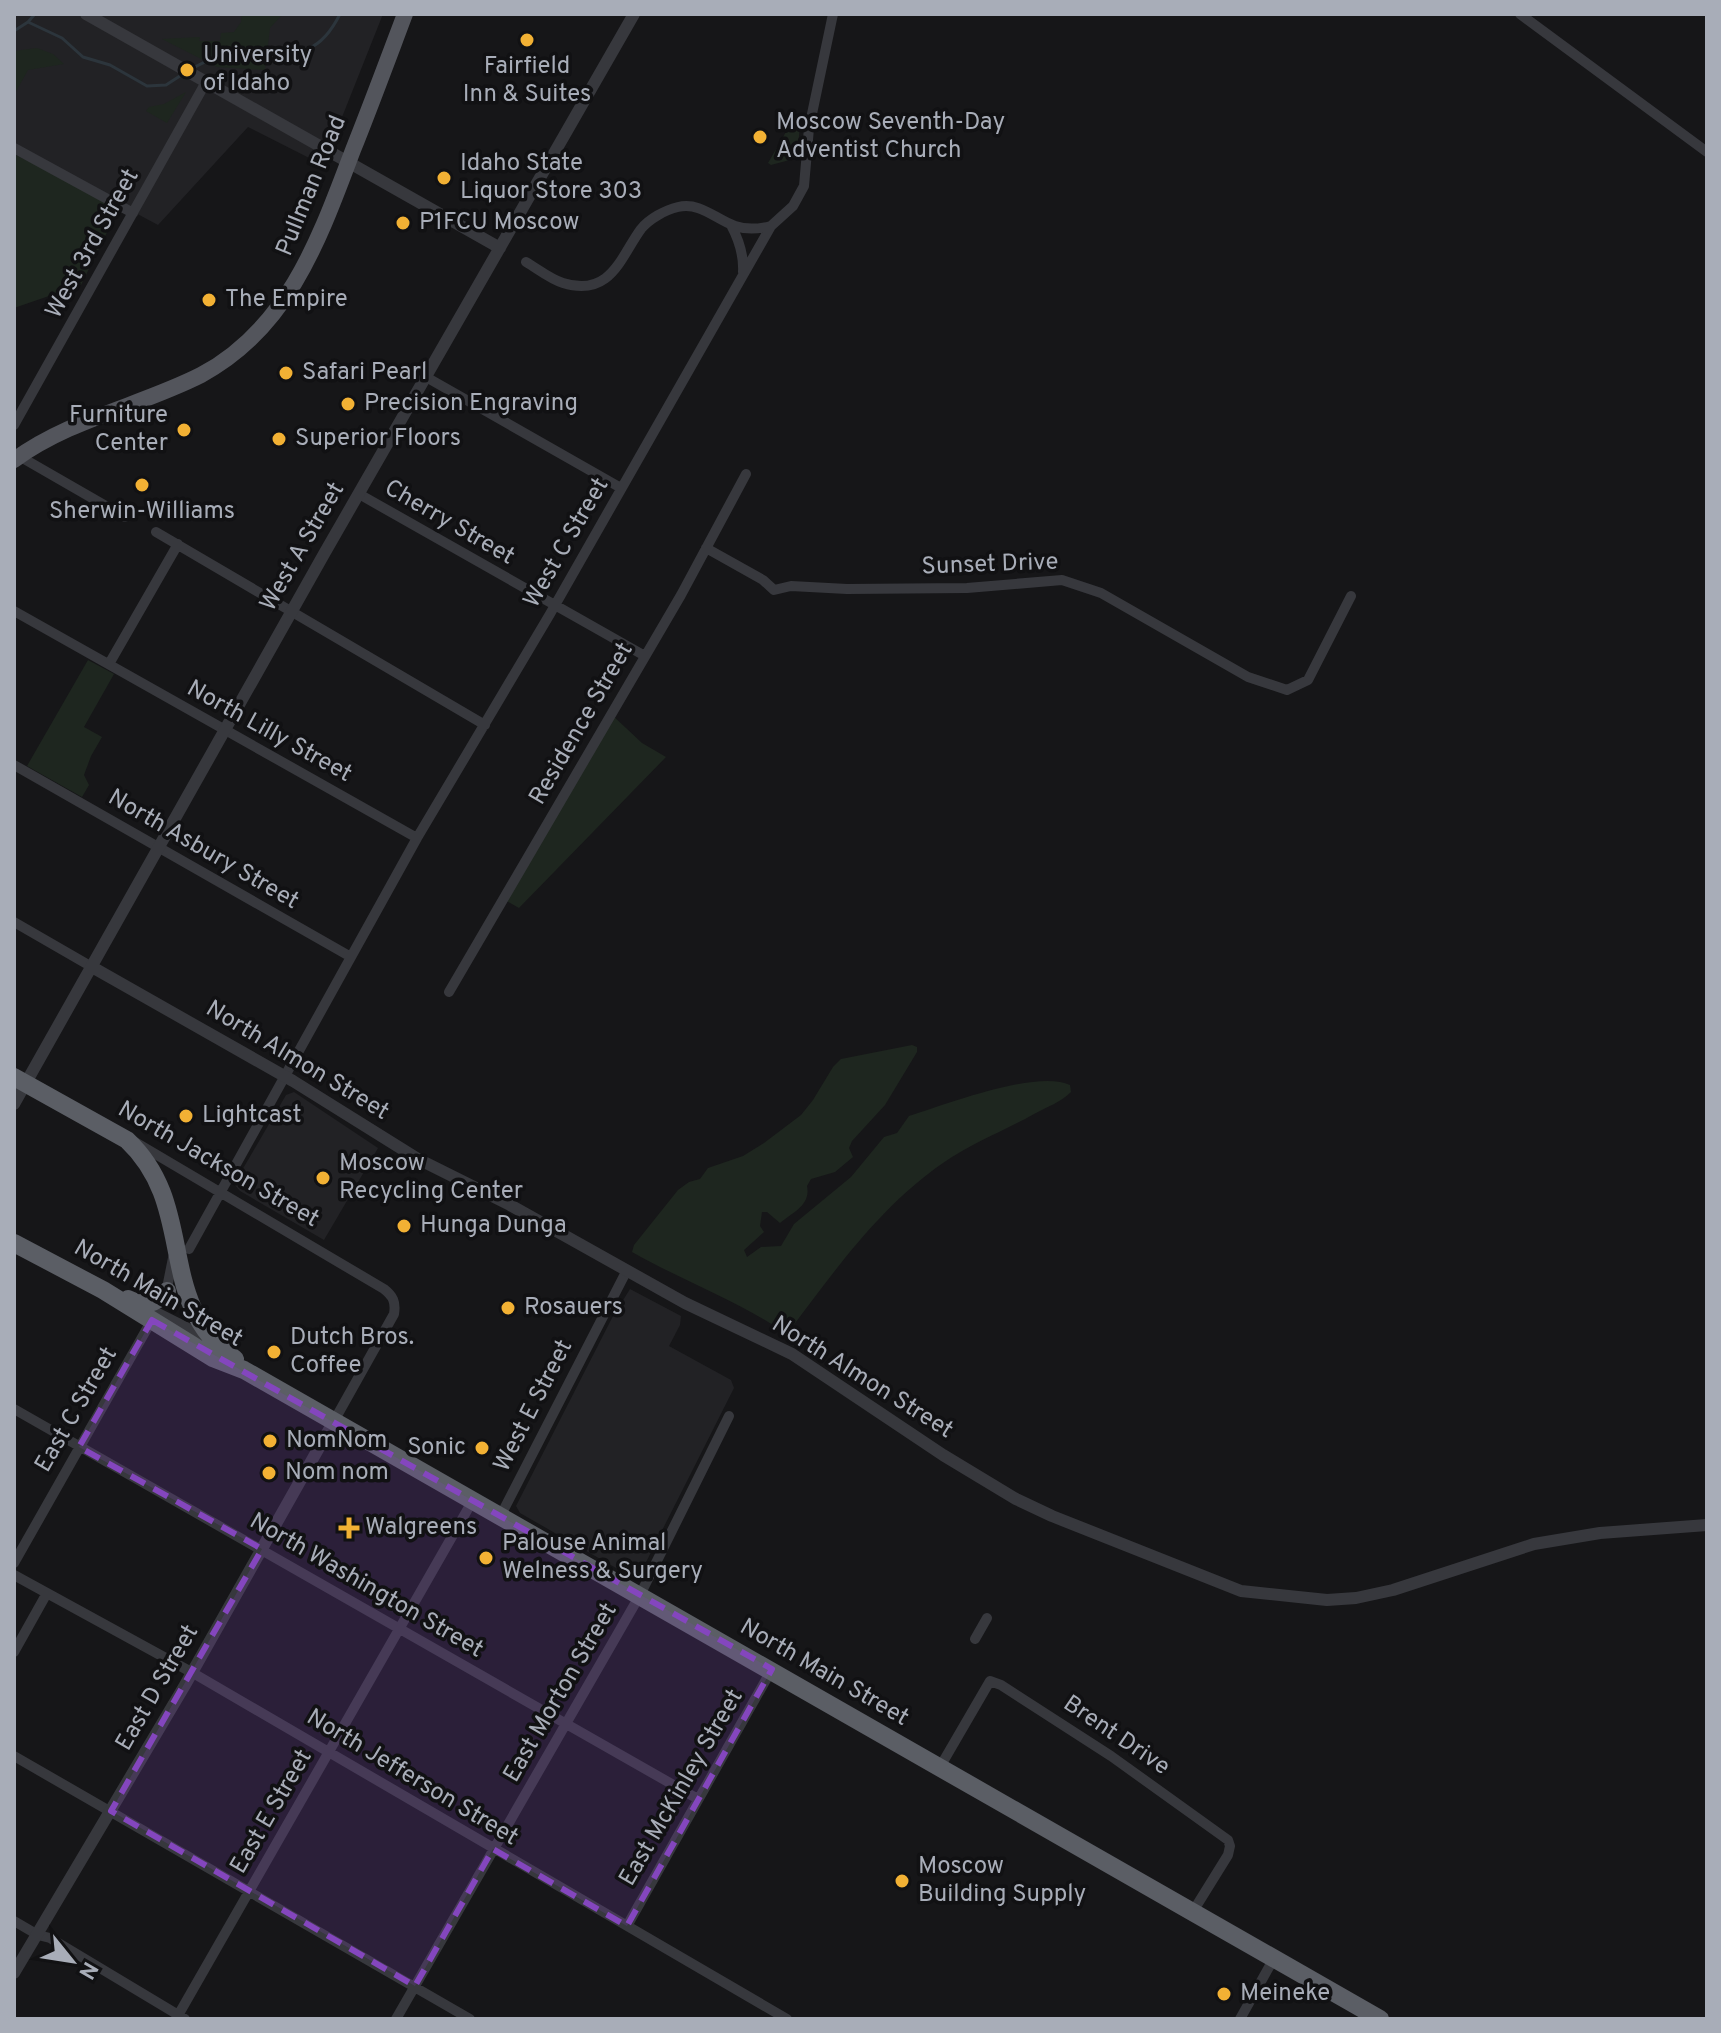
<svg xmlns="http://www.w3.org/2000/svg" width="1721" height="2033" font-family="Overpass,sans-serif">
	<rect width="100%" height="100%" fill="#161618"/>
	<path fill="#222225" d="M14,14H383L323,165L248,127L158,225L14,148Z
		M294,1092L378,1148L324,1240L240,1191L234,1184L286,1095Z
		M630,1289L681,1316L680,1325L669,1346L731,1380L734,1388L637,1580L520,1513L516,1506L612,1318Z"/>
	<path fill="#1e261f" d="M242,14H283L270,28L265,70L217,67L162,39L200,37L199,41H220L221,33L234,32L241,22Z
		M37,48L53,54L64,64L28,70L14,95V51Z
		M186,92L167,123L146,111L149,107L164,104Z
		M790,125H800L797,158L771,165L768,163Z
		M14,154L120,206L81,285L14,308Z
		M88,660L114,674L84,727L102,737L91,756L84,775L89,785L82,797L27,766Z
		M611,714L642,743L666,757L519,908L503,899Z
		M912,1045L917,1047V1052L885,1105L852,1141L849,1148L853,1157L835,1172L811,1179L807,1186C811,1205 793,1212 780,1223L767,1212H762L760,1226L764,1232L744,1250L747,1257L761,1247L781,1246L794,1224L851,1177L884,1137L897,1133L909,1116C945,1105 1037,1069 1070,1085L1071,1092C1061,1102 1047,1107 1034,1114C1004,1131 972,1143 943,1163C879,1207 833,1273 787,1334C739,1301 683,1281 632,1252L634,1245L678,1190L689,1182L700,1179L708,1168L743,1156L764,1143L801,1115L813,1100L833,1067L841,1059Z"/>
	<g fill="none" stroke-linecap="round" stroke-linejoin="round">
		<path stroke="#2c353c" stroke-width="3" d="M28,22L62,38L83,57L110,65L147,86L166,85L183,74
			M14,31L28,22L35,14
			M193,68C206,61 220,54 235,52C280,44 311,72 340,14"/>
		<path stroke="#37383d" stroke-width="10" d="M1520,14L1707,152
			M14,148L133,213
			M731,225C739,240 744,254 743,272
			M526,262C538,269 550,279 563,283C611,298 621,256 641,229C649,219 665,210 678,207C701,202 715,219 735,226C747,230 759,229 771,226
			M426,377L621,488
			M14,425L206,82
			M19,456L125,517
			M359,494L645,656
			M156,532L485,725
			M706,548L763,580L774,590L791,586L847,589L967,588L1062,580L1101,593L1248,677L1287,690L1308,680L1351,596
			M14,611L417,838
			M109,664L178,544
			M14,765L351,957
			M14,922L92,967
			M449,992L681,595L746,474
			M135,1142L384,1289C393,1296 396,1302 394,1314L334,1421
			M189,1249L417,838L550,614L771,226L793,206L804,186L809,128L833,14
			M166,1293L173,1258
			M156,1312L208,1338
			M14,1409L698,1799
			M501,1515L626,1272
			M14,1563L153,1318
			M14,1575L193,1673L787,2019
			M975,1639L987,1618
			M14,1652L47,1593
			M14,1756L470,2019
			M940,1767L990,1681L1001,1685L1111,1756L1228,1840L1230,1846L1228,1855L1192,1913
			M14,1921L38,1935L50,1938L185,2019
			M627,1926L772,1669
			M176,2019L473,1500
			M396,2019L640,1595L729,1416
			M1240,2019L1273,1960"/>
		<path stroke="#37383d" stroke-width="12" d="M86,14L500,248
			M92,967L293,1081L418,1159L510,1205L685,1303L792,1354L943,1455L1016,1499L1052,1516L1241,1591L1327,1600L1356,1598L1393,1590L1534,1544L1600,1533L1707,1525
			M14,1104L324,554L634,14
			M14,1973L185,1685L334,1421"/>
		<path stroke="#53555c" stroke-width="16" d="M14,460C70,419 140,406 201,375C289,328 320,237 353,150C371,105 388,59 405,14"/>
		<path stroke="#5b5e65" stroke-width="18" d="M14,1077L127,1140C199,1208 153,1301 235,1359
			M14,1243L103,1290L213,1358L244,1370C623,1585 1001,1803 1380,2019
			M128,1299C144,1307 155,1305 167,1291"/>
	</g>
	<path fill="#8446be" fill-opacity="0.2" stroke="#8446be" stroke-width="6" stroke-dasharray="16 10" stroke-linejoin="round" d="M152,1320L772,1669L627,1926L493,1849L415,1986L111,1811L262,1549L79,1447Z"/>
	<g fill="#f2b134" stroke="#111113" stroke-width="3">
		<circle cx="527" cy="40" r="8"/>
		<circle cx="187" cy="70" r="8"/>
		<circle cx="760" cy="137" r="8"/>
		<circle cx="444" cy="178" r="8"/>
		<circle cx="403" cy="223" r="8"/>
		<circle cx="209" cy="300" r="8"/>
		<circle cx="286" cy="373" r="8"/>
		<circle cx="348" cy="404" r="8"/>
		<circle cx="184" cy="430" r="8"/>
		<circle cx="279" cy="439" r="8"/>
		<circle cx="142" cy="485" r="8"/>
		<circle cx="186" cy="1116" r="8"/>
		<circle cx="323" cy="1178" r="8"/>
		<circle cx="404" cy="1226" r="8"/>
		<circle cx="508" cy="1308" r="8"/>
		<circle cx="274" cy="1352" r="8"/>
		<circle cx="270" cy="1441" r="8"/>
		<circle cx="482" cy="1448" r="8"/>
		<circle cx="269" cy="1473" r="8"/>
		<path d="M345 1516h8v8h8v8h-8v8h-8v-8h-8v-8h8z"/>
		<circle cx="486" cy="1558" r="8"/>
		<circle cx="902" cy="1881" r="8"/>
		<circle cx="1224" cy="1994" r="8"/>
	</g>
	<g text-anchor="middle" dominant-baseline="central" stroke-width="7" stroke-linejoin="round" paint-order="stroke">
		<g font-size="24" fill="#a8adb8" stroke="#111113" text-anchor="start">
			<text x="203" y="56">University<tspan x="203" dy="28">of Idaho</tspan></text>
			<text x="527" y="67" text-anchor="middle">Fairfield<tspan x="527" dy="28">Inn &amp; Suites</tspan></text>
			<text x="776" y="123">Moscow Seventh-Day<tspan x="776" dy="28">Adventist Church</tspan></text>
			<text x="460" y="164">Idaho State<tspan x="460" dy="28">Liquor Store 303</tspan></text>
			<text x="419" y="223">P1FCU Moscow</text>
			<text x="225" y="300">The Empire</text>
			<text x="302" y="373">Safari Pearl</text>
			<text x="364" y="404">Precision Engraving</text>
			<text x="168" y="416" text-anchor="end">Furniture<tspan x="168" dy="28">Center</tspan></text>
			<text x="295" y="439">Superior Floors</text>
			<text x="142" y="512" text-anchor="middle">Sherwin-Williams</text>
			<text x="202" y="1116">Lightcast</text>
			<text x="339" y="1164">Moscow<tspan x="339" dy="28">Recycling Center</tspan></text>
			<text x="420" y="1226">Hunga Dunga</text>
			<text x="524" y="1308">Rosauers</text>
			<text x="290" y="1338">Dutch Bros.<tspan x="290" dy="28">Coffee</tspan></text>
			<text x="286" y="1441">NomNom</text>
			<text x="466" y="1448" text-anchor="end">Sonic</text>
			<text x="285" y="1473">Nom nom</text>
			<text x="365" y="1528">Walgreens</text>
			<text x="502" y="1544">Palouse Animal<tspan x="502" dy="28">Welness &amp; Surgery</tspan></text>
			<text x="918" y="1867">Moscow<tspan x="918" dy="28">Building Supply</tspan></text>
			<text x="1240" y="1994">Meineke</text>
		</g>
		<g font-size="24" fill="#a8adb8" stroke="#111113">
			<text transform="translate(312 186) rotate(-68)">Pullman Road</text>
			<text transform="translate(93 244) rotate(-61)">West 3rd Street</text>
			<text transform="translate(449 523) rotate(30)">Cherry Street</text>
			<text transform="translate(567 543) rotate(-60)">West C Street</text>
			<text transform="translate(303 547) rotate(-60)">West A Street</text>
			<text transform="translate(990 565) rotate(-2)">Sunset Drive</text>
			<text transform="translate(582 724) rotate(-60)">Residence Street</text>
			<text transform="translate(269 732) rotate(29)">North Lilly Street</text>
			<text transform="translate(203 850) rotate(30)">North Asbury Street</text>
			<text transform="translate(297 1061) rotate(31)">North Almon Street</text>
			<text transform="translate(218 1165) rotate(30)">North Jackson Street</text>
			<text transform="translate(158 1294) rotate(30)">North Main Street</text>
			<text transform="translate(862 1378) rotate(32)">North Almon Street</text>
			<text transform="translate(534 1406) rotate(-63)">West E Street</text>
			<text transform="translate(77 1410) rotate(-60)">East C Street</text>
			<text transform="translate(366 1586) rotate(30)">North Washington Street</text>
			<text transform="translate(824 1673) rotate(30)">North Main Street</text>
			<text transform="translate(158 1688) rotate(-60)">East D Street</text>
			<text transform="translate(561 1693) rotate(-60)">East Morton Street</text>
			<text transform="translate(1116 1736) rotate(34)">Brent Drive</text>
			<text transform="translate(412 1778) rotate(31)">North Jefferson Street</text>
			<text transform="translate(682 1788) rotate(-60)">East McKinley Street</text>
			<text transform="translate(272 1812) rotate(-60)">East E Street</text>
		</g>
	</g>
	<rect width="1721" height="2033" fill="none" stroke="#a8adb8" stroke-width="32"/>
	<g transform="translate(72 1961) rotate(120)" stroke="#111113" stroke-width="6" paint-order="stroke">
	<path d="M0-6L14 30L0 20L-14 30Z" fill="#a8adb8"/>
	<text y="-12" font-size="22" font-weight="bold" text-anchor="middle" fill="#a8adb8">N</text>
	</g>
</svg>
